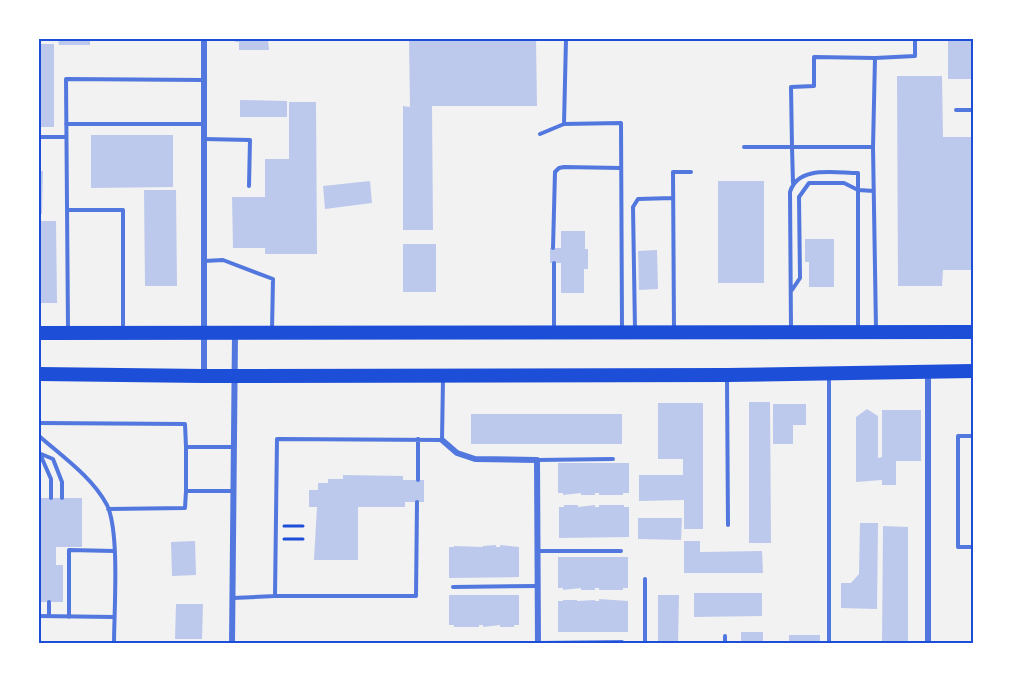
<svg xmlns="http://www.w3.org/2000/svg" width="1012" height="683" font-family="'Work Sans',sans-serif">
	<rect width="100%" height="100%" fill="#f2f2f2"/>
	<path fill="#bdc9ec" d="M58,39H90V45H59Z
		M235,39H268L269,50H239V42H235Z
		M409,39H536L537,106H432L433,230H403V106L410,107Z
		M948,39H973V79H948Z
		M39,44H54V127H39Z
		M897,76H942L943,137H973V270H943L942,286H898Z
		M240,100L287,101V117H240Z
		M289,102H316L317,254H265V248H233L232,197H265V159H289Z
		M91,135H173V187L91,188Z
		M39,171H43L42,214H39Z
		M370,181L372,203L325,209L323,186Z
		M718,181H764V283H718Z
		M144,190H176L177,286H145Z
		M39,221H56L57,303H39Z
		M561,231H585V249H588V269H584V293H561V263H550V248H561Z
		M805,239H834V287H809V262H805Z
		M403,244H436V292H403Z
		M657,250L658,289L639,290L638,251Z
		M749,402H770L771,543H749Z
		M658,403H703V529H684V500L639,501V475H683V459H658Z
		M773,404H806V425H793V444H773Z
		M867,409L878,416V458L882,457V410H921V461H896V485H882V480L856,482V417Z
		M471,414H622V444H471Z
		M558,463H629V493H623V495H599V493H595V495H581V493L563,495V493H558Z
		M343,475L403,476V480H424V502H405V507H358V560H314L317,507H309V490H318V483H328V479H343Z
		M39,498H82V547H56V565H63V602H39Z
		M564,505H578V507L595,505V507H599V505H624V507H629V537L559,538V507H564Z
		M638,518H682L681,540L638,539Z
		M860,523H878L877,609L841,608V583H851L859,574Z
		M883,526L908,527V644H882Z
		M195,541L196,575L172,576L171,542Z
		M684,541H700V552L762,551L763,573H684Z
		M496,545V547H500V545L519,547V577L449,578V547H454V546L483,547V546Z
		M558,557H628V588H623V590H599V588H595V590H581V588L563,590V588H558Z
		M694,593H762V616L694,617Z
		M449,595H519V625H514V627H500V625L483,627V625H479V627H454V625H449Z
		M658,595H679L678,644H658Z
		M599,599L628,601V632H558V601H563V600H577V601L595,600V601H599Z
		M176,604H203L202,639H175Z
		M741,632H763V644H741Z
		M789,635H820V644H789Z"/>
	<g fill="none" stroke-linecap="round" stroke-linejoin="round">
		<path stroke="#1d4ed8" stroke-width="3" d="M284,526H303
			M284,539H303"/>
		<path stroke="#5277de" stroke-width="4" d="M956,110H973
			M66,124H203
			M564,124L566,39
			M540,134L564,124L621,123L622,329
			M39,137H66
			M204,139L250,140L249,186
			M744,147H792L793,183
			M873,147H792L791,87L814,86V57L875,58
			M67,210H123V329
			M553,248L555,172L559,168L564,167L621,168
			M204,261L223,260L273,279L272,330
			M554,263V328
			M792,290L800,278L799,197L809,183H844L858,190L874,191
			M68,329L66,79L203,80
			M674,329L673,172H691
			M791,329L790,192C798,165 835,173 858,173V329
			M876,329L873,147L875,58L915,56V39
			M635,330L633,207L638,199L673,198
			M727,379L728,525
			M39,423L185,424L186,447
			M39,436C63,457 92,477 107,505C120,532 114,612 114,644
			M973,436H958V547H973
			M232,447H186V491H232
			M40,454L51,479V498
			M41,454L53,459L62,482V498
			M537,460L613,459
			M418,480V439
			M108,509L185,508L186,491
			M538,551H621
			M645,579V644
			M453,587L537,586
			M275,596H416L417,502
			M233,598L275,596L277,439L442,440L443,379
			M49,602V616
			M39,616L114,617
			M69,617V550L114,551
			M725,636V644
			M539,643L622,642
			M829,644V378"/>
		<path stroke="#5277de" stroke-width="6" d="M204,376V39
			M442,440L457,453L475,459L537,460L538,644
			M232,644L235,334
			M928,644V373"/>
		<path stroke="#1d4ed8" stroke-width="14" d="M39,333L973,332
			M39,374L204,376L727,375L973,371"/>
	</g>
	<rect width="1012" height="683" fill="none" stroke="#ffffff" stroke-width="81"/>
	<rect x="40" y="40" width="932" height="602" fill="none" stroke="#1d4ed8" stroke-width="2"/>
</svg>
